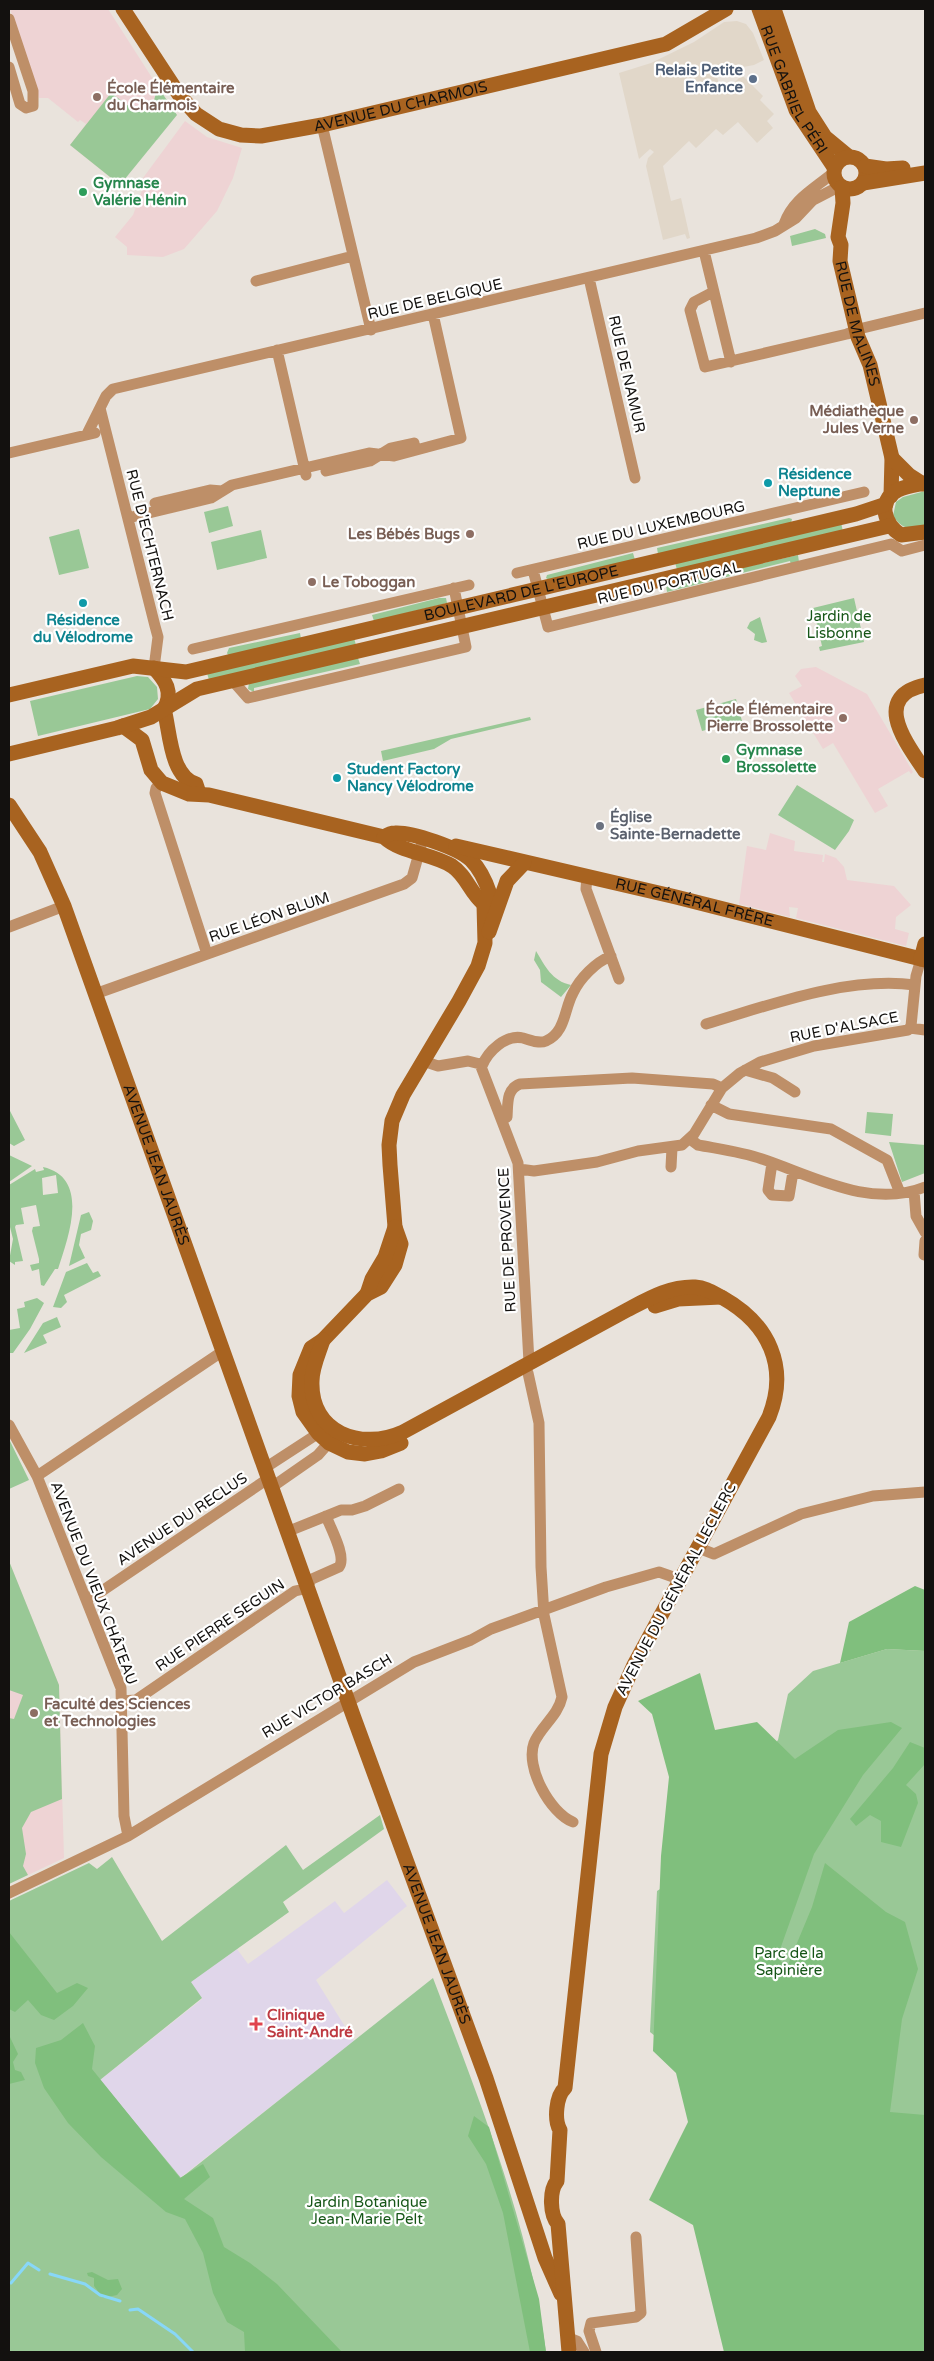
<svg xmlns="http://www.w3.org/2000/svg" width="934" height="2361" font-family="'Varela Round',sans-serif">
	<rect width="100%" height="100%" fill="#e9e3dc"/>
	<path fill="#e1d7c9" d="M737,21L746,24L753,33L764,60L754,65L716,72L719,85L725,92L742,75L763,96L760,100L774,114L767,121L773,128L757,143L738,122L723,135L716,129L696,148L689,141L663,166L671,201L681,198L690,238L687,239L685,234L663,240L646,166L648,158L654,152L650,149L639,159L619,73L651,63L694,42L724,22Z"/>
	<path fill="#eed3d4" d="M10,9H108L158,87L154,100L147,105L120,185L70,145L86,124L80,120L78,122L48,98H39Z
		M185,121L207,137L242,148L233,178L217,211L184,249L163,257L127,255V247L115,237L133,215L144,185L140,182Z
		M816,667L867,694L913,772L911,774L909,771L878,789L888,806L875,813L833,743L823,749L789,693L802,686L795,676L801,669Z
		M770,833L795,841L794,851L823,855L822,862H824L825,854L836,858L844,867L847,880L894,886L911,905L896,917L895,929L909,933L906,946L796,918L798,908L789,907L790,917L739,904L747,846L766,850Z
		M9,1561L59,1685L64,1858L9,1884Z"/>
	<path fill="#e0d6ea" d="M387,1880L407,1906L316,1980L354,2041L180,2178L100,2080L202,1999L190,1982L237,1949L248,1964L335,1901L344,1913Z"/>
	<path fill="#99c896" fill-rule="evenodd" d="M158,87L177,115L120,185L70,145L111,93L137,112L143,106L154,100Z
		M815,229L825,234L826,238L792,246L790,236Z
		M925,491V525C908,528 904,531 893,516L896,502L903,497Z
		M228,506L233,526L209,533L204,512Z
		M789,518L792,519L791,523L658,554L657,548Z
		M841,522L843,532L677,570L675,562Z
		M79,529L89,568L59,575L49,537Z
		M261,530L267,558L217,570L211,542Z
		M633,553L635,560L549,580L546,578L547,575Z
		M798,555L799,562L791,565L790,561L667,592L666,585Z
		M439,598H446L447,603L374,621L372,615Z
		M854,598L864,642L820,651L819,647L822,646L813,608Z
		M760,617L767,642L762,643L754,640L755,634L747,628L750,622Z
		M300,633L301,639L228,655L227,653L229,648Z
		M354,638L356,645L209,680L207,673Z
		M358,658L360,664L254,688V692L248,689L249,683Z
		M137,676L148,677L157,687L158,699L150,709L38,736L30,701Z
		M736,699L742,721L702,731L696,710Z
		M530,717L531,720L451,739L434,749L383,761L381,751Z
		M797,785L854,820L849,831L835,850L778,815Z
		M536,951C545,966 552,981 571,985L561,997L541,982L540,970L534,960Z
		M9,1109L25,1140L14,1146L9,1143Z
		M867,1112L893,1114L891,1136L865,1133Z
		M889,1142L925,1145V1173L902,1182Z
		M9,1155L32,1166L9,1182Z
		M43,1167C91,1178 68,1238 58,1269H55L44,1286L41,1285L39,1269L32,1271L30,1265L39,1263V1259L32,1231L33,1227L40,1226L36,1205L21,1208L24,1224L16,1225L15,1227L23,1261L15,1262V1265L9,1261L13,1239L9,1223V1185L35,1169L36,1172L44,1170ZM56,1175L58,1193L43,1195L42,1178Z
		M89,1212L93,1221L91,1230L81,1234L79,1245L85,1258L69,1266L81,1215Z
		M87,1263L93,1273L98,1271L101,1276L64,1295L67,1302L61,1308L53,1307L66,1272Z
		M37,1298L44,1303L30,1329L13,1353H10L9,1330L20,1328L17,1309L25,1307L24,1302Z
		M57,1317L61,1327L43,1335L47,1343L24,1353L43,1323Z
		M9,1439L29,1480L9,1489Z
		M9,1561L59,1685L62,1799L31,1812L22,1828L26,1854L23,1866L28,1875L9,1884V1718L14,1719L23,1695L9,1690Z
		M887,1649L925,1651V2352L691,2065L650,2032L657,1891L685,1873L758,1764L778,1740L788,1694L813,1671Z
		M380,1815L384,1829L283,1902L289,1912L191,1982L202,1998L100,2080L181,2178L433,1978C479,2099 529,2223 546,2352H9V1901L89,1863L97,1869L112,1857L162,1941L286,1845L303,1870Z"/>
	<path fill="#80bf7d" d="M915,1586L925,1590V1651L887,1649L840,1663L849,1622Z
		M700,1673L715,1730L757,1722L795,1759L838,1730L891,1722L902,1728L863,1775L814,1854L777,1958L787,1967L812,1907L825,1863L886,1912L905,1922L918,1969L902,2019L890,2112L925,2115V2352H724L693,2225L649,2200L688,2122L676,2073L653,2051L661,1856L669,1777L652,1714L638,1701Z
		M910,1742L925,1748V1764L906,1785L916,1794L918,1803L901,1847L881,1842V1821L870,1815L856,1826L850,1819L893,1768Z
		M9,1932L57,1993L77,1983L88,1988L73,2006L54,2020L41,2015L28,2000L15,2012L9,2009Z
		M83,2023L95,2046L92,2069L180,2178L203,2164L210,2177L184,2199L213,2218L224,2247L250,2263L277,2284L342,2352H245L244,2332L227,2322L213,2293L203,2253L185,2219L166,2212L101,2157L68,2123L44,2088L35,2063L36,2048L61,2040Z
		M9,2035L18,2054L13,2062L15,2070L21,2072L25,2080L9,2084Z
		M474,2116L489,2127L539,2299L546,2352H530L503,2213L486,2164L468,2136Z
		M92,2272L108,2280L118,2279L122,2289L117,2295L103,2298L94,2286V2278L88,2276L87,2273Z"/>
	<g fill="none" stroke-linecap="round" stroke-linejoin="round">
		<path stroke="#88d7f8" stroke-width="3" d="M50,2274L85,2284L100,2295L120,2301
			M11,2283L28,2263L39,2270
			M130,2310L138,2309L175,2334L193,2352"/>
		<path stroke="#be8f68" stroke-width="11" d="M9,19L33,91V106L26,108L20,104L9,67
			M322,125L371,330
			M784,224C793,199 814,189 833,173
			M704,251L731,362
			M589,278L635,478
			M256,281L353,256
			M713,292L694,302L690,310L705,367L847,334L863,328L925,313
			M277,350L306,475
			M100,408L155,626L158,637L154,668
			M87,434L106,396L113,389L756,238L775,231L796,218L813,200L840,186
			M9,453L95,433
			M326,471L370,461L391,448L414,443
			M155,503L210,490L222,491
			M128,518L211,498L232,485L369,453L394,456L461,438L433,314
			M533,570L548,627L891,544L902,551L925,545
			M517,573L864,492
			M193,649L469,585
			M233,681L248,698L466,647L454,588
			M162,783L156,788L155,793L207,954
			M587,876L586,889L619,979
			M9,927L64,906
			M95,994L404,884L412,878L423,839
			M706,1024C770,1005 847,976 915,985
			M910,1028L925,1030
			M423,1061L438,1066L468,1061L480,1064L518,1163L529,1362
			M482,1066C488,1051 506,1034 523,1038C530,1040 539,1044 546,1041C566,1032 564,1009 573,993C580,978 596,962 611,956
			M745,1070L773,1078L795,1092
			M711,1105L729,1114L831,1129L887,1160L900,1193
			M502,1120L507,1117C508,1104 506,1089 520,1084L632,1078L713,1084L722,1088
			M690,1139L698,1145C719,1149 742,1152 762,1159C813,1176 870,1209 925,1187
			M772,1163L768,1190L772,1195L789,1196L793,1172
			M671,1167L672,1148
			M519,1169L534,1171L597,1162L638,1151L682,1145L694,1134L722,1088L740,1073L760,1062L814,1046L908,1030L911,1026L916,976L921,959
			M914,1191L916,1216L925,1232
			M924,1255L925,1241
			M528,1373L539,1423L541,1567L544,1615L562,1697C558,1716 541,1726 534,1743C525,1767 550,1813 573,1822
			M9,1425L37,1476L121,1688L124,1816L128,1836
			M265,1468L325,1429
			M37,1476L223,1351
			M272,1487L318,1455L333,1438
			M289,1531L341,1510H352L365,1506L399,1489
			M696,1547L714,1554L801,1514L873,1496L925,1492
			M86,1599L99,1593L269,1478
			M122,1701L136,1700L295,1591L304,1589L312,1579L339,1567C347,1557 330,1527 326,1516
			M9,1893L128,1836L414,1662L471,1640L491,1629L606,1587L659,1572L679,1579
			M567,2337L577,2341L584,2352
			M596,2352L589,2331L591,2323L636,2317L641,2313L636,2237"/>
		<g stroke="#a86320" stroke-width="15">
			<path id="s1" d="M123,9L180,96L196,114L219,129L241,135L261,136L322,125L666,44L726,9"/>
			<path id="s2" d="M759,9L796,110L834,167"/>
			<path d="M774,9L809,112L825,137L848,156"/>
			<circle cx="850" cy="173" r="16"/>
			<path d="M865,166L886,169L903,168"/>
			<path d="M863,183L925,173"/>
			<path id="s3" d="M842,187L843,203L838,237L841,245L840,261L858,337L870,365L892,458L891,496"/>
			<path d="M892,458L909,475L923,484"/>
			<path d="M925,483C916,485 906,486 898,490C876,501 885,525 901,535L925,532"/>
			<path d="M154,668C165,680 174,692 164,709"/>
			<path d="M925,685C870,697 907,744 925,771"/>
			<path id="s4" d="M9,695L133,666L186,672L856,514L886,504"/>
			<path d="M164,709C170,731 170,776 196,784L199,793"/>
			<path d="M123,726L142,740L151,770L162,783L189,794L209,795L384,837C401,853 431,853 452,866C467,876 470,893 484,904"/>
			<path d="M9,754L117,728L151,717L197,689L889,526"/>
			<path id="s5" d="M9,805L40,852L64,906L354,1718L486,2078L545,2258L561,2294"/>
			<path d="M384,837C387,835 392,833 395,833C412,832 459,848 471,860C480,869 486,882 490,894L484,904L485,943L478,966L459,1001L403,1095L392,1121L389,1145L390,1165L395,1227L401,1244L395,1265L381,1287L367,1294L323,1340L311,1348L300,1375L299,1396L303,1412L318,1433L329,1443L348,1452L365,1454L381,1451L401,1443"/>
			<path id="s6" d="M456,846L676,897L925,960"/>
			<path d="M489,932L507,881L524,863"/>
			<path d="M921,959L925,944"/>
			<path d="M367,1294L372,1279L385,1257L395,1227"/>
			<path d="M655,1306L678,1299L721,1297"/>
			<path d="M323,1340C319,1353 312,1367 312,1381C310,1433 361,1451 403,1432L627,1310C648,1299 670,1286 695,1287C707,1288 713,1293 723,1298C769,1324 789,1367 769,1417L634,1665L615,1707L601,1754L565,2088C556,2096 554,2120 560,2130L557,2181C549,2191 550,2215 558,2224L569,2352"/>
		</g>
	</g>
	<circle fill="#5c6f8a" stroke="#fff" stroke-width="2" cx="753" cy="79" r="5"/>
	<g fill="#8d6e63" stroke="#fff" stroke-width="2">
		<circle cx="97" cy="97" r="5"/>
		<circle cx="914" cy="420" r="5"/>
		<circle cx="470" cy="534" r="5"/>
		<circle cx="312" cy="582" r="5"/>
		<circle cx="843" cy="718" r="5"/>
		<circle cx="34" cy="1713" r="5"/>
	</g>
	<g fill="#2e9e5b" stroke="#fff" stroke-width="2">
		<circle cx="83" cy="192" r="5"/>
		<circle cx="726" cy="759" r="5"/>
	</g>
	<g fill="#0f9aa8" stroke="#fff" stroke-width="2">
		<circle cx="768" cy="483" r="5"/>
		<circle cx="83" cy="603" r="5"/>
		<circle cx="337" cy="778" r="5"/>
	</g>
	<circle fill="#6b7280" stroke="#fff" stroke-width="2" cx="600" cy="826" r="5"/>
	<path fill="#e0444e" stroke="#fff" stroke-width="2" d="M253.5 2016.5h5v5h5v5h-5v5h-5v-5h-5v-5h5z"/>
	<g text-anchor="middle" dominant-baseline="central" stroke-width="4.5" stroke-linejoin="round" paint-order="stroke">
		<g font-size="15" font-weight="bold" fill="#4e5e75" stroke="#fff" text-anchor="end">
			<text x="743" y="70">Relais Petite<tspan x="743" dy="17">Enfance</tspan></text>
		</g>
		<g font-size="15" font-weight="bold" fill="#785e54" stroke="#fff" text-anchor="start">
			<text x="107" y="88">École Élémentaire<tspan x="107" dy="17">du Charmois</tspan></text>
			<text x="904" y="411" text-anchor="end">Médiathèque<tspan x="904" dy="17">Jules Verne</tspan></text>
			<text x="460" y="534" text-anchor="end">Les Bébés Bugs</text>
			<text x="322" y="582">Le Toboggan</text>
			<text x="833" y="709" text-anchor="end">École Élémentaire<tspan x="833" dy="17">Pierre Brossolette</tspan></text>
			<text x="44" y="1704">Faculté des Sciences<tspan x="44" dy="17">et Technologies</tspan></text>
		</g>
		<g font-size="15" fill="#13110f" stroke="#fff">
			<text stroke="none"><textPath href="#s2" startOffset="88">RUE GABRIEL PÉRI</textPath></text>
			<text stroke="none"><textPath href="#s1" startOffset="341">AVENUE DU CHARMOIS</textPath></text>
			<text transform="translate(435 299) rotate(-13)">RUE DE BELGIQUE</text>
			<text stroke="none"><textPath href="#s3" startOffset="140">RUE DE MALINES</textPath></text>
			<text transform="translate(627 374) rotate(77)">RUE DE NAMUR</text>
			<text transform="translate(661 525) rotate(-13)">RUE DU LUXEMBOURG</text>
			<text transform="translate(150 545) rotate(76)">RUE D'ECHTERNACH</text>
			<text transform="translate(669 583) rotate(-13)">RUE DU PORTUGAL</text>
			<text stroke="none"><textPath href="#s4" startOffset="525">BOULEVARD DE L'EUROPE</textPath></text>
			<text stroke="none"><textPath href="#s6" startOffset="245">RUE GÉNÉRAL FRÈRE</textPath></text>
			<text transform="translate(269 917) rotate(-19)">RUE LÉON BLUM</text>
			<text transform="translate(844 1027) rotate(-11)">RUE D'ALSACE</text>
			<text stroke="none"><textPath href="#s5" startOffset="390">AVENUE JEAN JAURÈS</textPath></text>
			<text transform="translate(507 1240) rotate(-93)">RUE DE PROVENCE</text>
			<text transform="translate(182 1519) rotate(-34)">AVENUE DU RECLUS</text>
			<text transform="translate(94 1583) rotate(69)">AVENUE DU VIEUX CHÂTEAU</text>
			<text transform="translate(676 1589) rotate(-62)">AVENUE DU GÉNÉRAL LECLERC</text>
			<text transform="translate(220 1625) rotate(-34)">RUE PIERRE SEGUIN</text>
			<text transform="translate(327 1696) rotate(-31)">RUE VICTOR BASCH</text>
			<text stroke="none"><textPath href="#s5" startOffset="1218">AVENUE JEAN JAURÈS</textPath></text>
		</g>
		<g font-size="15" font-weight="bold" fill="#27864d" stroke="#fff" text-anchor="start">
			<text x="93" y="183">Gymnase<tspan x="93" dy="17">Valérie Hénin</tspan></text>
			<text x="736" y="750">Gymnase<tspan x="736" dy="17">Brossolette</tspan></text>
		</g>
		<g font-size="15" font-weight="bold" fill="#0d838f" stroke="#fff" text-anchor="start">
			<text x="778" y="474">Résidence<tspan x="778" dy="17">Neptune</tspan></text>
			<text x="83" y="620" text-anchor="middle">Résidence<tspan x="83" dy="17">du Vélodrome</tspan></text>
			<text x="347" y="769">Student Factory<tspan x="347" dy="17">Nancy Vélodrome</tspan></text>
		</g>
		<g font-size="15" fill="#165617" stroke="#fff">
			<text x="839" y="616">Jardin de<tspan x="839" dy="17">Lisbonne</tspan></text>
			<text x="789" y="1953">Parc de la<tspan x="789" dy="17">Sapinière</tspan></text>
			<text x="367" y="2202">Jardin Botanique<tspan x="367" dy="17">Jean-Marie Pelt</tspan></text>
		</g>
		<g font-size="15" font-weight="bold" fill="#5b616d" stroke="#fff" text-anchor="start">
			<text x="610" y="817">Église<tspan x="610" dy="17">Sainte-Bernadette</tspan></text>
		</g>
		<g font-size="15" font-weight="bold" fill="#be3a42" stroke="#fff" text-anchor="start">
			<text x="267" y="2015">Clinique<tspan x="267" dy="17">Saint-André</tspan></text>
		</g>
	</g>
	<rect width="934" height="2361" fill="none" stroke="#13110f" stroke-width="20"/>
</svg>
